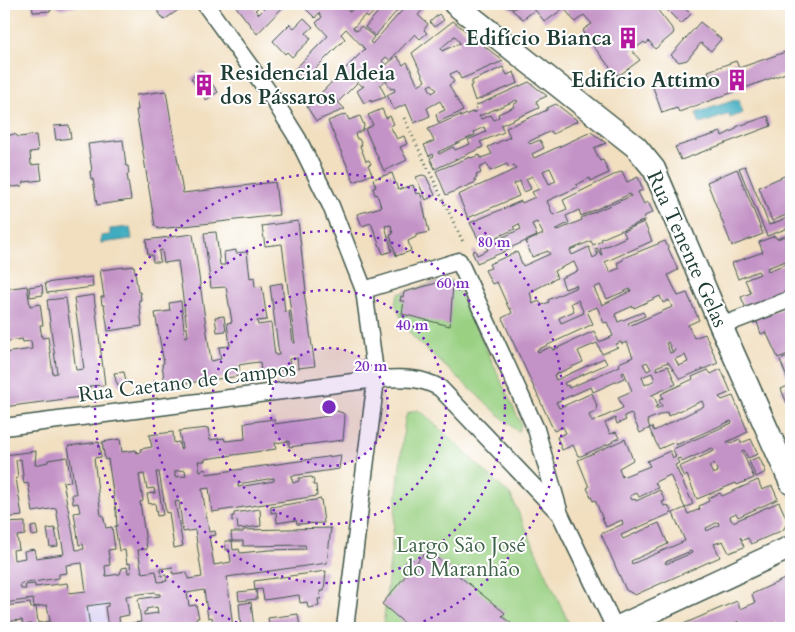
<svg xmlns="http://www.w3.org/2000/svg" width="795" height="632" font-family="Cardo,serif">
	<rect width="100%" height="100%" fill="#fff"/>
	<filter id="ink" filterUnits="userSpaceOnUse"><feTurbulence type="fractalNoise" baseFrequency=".02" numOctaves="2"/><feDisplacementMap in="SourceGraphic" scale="10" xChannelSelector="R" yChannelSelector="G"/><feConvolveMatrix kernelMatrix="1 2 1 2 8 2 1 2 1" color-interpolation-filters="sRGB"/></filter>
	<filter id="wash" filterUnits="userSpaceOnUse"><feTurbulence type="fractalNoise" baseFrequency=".0096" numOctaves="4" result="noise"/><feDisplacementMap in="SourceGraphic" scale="20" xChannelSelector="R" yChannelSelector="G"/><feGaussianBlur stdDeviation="1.12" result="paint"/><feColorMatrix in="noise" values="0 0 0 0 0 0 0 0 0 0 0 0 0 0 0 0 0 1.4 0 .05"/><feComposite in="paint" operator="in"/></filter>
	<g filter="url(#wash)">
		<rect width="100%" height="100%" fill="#f1dfc0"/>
		<path fill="#ded5f5" d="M114,587L120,628H51L46,597Z"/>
		<path fill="#99d082" stroke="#5c865b" d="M447,279L455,282L521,424L519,431H517L414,338L405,327L395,303L398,294Z
			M417,410L423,413L511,496L571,628H383L405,418L408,413Z"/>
		<path fill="#41acc0" stroke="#30747a" d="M738,99L743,113L730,118L729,114L700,124L696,113Z
			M130,227L132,239L101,243V236L110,235V229Z"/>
		<g id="blocks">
			<path fill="#c392c6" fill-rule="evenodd" d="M32,4H50L51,11L33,12Z
				M54,4H79L75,7L59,9Z
				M153,4H178L181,8L164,20Z
				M234,4H257L256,6L258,8L255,10L259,14L264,9L260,5L261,4H286L257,34Z
				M310,4H354L348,11L350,12L357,4H381L368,18L365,15L353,28L357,31L361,26L374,37L370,42L372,44L408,4H419L424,8L418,15L428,24L424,30L427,33L420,39L415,34L390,60L386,57L382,61L386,65L397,56L403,65L407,62L418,85L425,81L412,53L453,21L503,61L461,79L457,71L450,74L454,82L449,85L463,111L438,122L436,114L445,110L440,101L427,108L430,116L414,123L406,104L394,110L387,95L395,91L394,88L391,89L386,81L380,85L386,97L371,102V100L364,103L357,91L364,86H362L358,82L338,102L345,109L316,121L307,107L365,49L346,29L341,34L345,39L313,71L316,73L307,81L306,80L304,81L294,70L328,36L316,23L322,17L319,13L315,18L306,9ZM454,36H455L460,43L442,51L441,48L454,37ZM432,84L437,90L432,93L428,86Z
				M385,4H403L375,36L365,27Z
				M504,4H516L517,5L511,9Z
				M520,4H544L539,8L545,4H566L568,6L571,4H653L674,31L673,34L655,49L649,41L646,44L644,42L632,51L640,60L621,74L616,75L583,33L584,29L592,24L584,15L575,22L564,8L545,22L535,10L523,19L512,10Z
				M663,4H680L691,14L681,24L662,5Z
				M439,14L444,20L434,27L430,22Z
				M304,18L313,27L306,33L311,39L292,57L287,52L285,54L273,41L290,24L294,28Z
				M700,22L721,39L711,51L701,43L687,60L679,62L671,55Z
				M791,50V71L679,112L677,108L662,113L653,87L669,81L667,78L679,74L684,88L711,79L708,71L736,61L739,68Z
				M503,67L507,75L514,72L518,83L475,101L470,86L472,85V81Z
				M202,70L218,92L206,100L191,78Z
				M529,82L547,96L536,101L539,108L501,125L504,132L480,142L483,147L435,169L430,158L434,156L433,154L429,156L424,145L434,141L428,129L460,115V117L472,112V113L477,111L475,106ZM517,100L518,102L513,105L514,107L498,114L499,117L494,120L491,115L481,119L479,116ZM484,127L486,132L468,140L470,144L455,150L453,147L439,154L438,152L475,135L474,132Z
				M166,91L183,193L275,182L279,215L159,229L155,226L136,110H138L136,95Z
				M556,104L578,121L560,129L561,130L553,134L551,131L528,142L530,144L540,140L544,148L532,154L534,158L591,132L606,143L594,148L600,161L603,160L609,173L591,181L590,178L576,185L578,187L547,201L553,215L567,209L563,200L622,171L627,182L638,177L643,190L638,192L644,204L648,202L653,212L643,217L645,220L601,239L602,241L593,245L591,241L570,250L572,255L589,247L593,258L598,255L595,249L597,248L601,255H602L600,249L626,237L623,231L644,222L652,241L605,262L610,272L620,268L617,263L623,260V258L665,241L678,270L668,275L678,296L687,293L699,320L688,325L694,338L705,334L718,363L680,379L668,362L656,367L657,370L668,366L676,384L650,396L651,397L654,396L658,406L655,407L656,409L662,406L659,400L663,398L661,394L693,379L692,377L708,370L711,374L721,369L731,392L719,397L722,400L733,396L748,432L727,442L728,444L740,439L741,443L751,439L758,454L748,458L744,450L742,451L754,478L737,485L736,483L697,499L687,475L684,477L679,467L714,451L712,448L682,462L680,458L677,459L679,463L675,465L693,504L685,508L670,475L655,482L658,488L639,497L637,493L630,496L632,500L635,499L636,501L660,490L665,501L662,502L664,506L668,505L672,513L621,535L623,539L659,523L668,544L631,561L632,564L685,541L673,513L685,508L688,514L700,509L699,506L709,501L708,498L720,493L722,496L758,480L762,490L772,486L778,499L738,517L736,513L730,516L731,520L733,522L779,502L788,522L783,530L751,544L748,538L743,540L740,537L744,547L729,553L723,541L714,544L720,557L635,595L626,590L601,534L623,524L622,520L606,527L595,500L593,501L587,488L589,487L578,460L625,439L633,460L619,468L622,477L650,466L647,461L670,451L673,458L676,457L673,449L732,423L731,421L676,445L675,442L659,449L649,428L652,427L654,431L704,406L702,401L668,416L667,412L647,420L650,428L640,433L631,413L624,416L626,420L617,424L615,418L605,423L610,434L616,432L619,438L612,441L613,442L581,456H578L573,445L562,450L557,437L566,433L563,427L554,431L502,318L512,313L510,308L509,309L497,282L492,284L485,270L491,268L489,264L517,252L523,266L550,254L548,251L532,257L526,242L543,234L537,222L532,224L537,236L512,247L513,248L477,263L472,252L475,250L477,255L488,250L485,245L521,229L519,224L513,227L515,229L481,244L470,223L521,201L522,203L535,197L532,192L539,189L532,176L526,179L531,189L524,192L520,181L514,184L519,196L468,218L458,195L516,169L514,165L509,168L507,164L490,171L487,164L479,168L481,173L476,175L477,178L474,179L476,182L446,195L436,171L470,157L471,158L480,155L481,158L492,154L488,147L510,137L506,128L547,110V108ZM550,168L556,181L549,184L543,171ZM630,194L631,196L581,218L582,220L556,231V229L569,223L566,216L579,210L581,216ZM574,262L578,271L561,278L565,289L576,285L577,287L548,300L549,302L542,305L539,301L533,304L530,292L557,278L554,271ZM600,285L607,299L630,289L631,291L602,305L594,288ZM660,296L663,303L669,300L672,307L629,326L628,323L645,316L643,312L618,322L615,314L633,306L634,308ZM578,300L584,313L561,323L559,318L574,311L571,303ZM597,307L604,323L607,322L613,336L599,342L594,331L553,350L551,347L538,352L537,350L593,324L587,311ZM621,342L622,344L627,342L633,357L619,363L620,366L569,388L568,385L566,386L564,383L607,364L604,358L556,380L554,375L583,362L578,351L597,343L602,354L618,347L616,344ZM668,342L672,351L674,349L675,351L670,353L666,343ZM685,355L688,362L679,366L675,359ZM647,362L651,369L647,371L643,364ZM624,372L632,391L618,397L623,408L592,422L589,415L597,411L596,407L597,406L592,393L559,408L556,402L591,387L593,392L624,378L622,373ZM652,373L655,380L645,385L642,377ZM714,463L718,472L713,474L709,466ZM718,522L719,525L707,531L706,528ZM691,551L692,553L666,564L665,562Z
				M382,109L386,118L390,116L394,124L390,126L397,139L404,136L407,144L400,147L407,160L384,171L365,129L373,125L368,115Z
				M346,114L349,120L360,116L364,125L363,130L355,134L357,139H359L362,145L360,146L366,161L369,160L371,164L368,165L372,174L354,182L328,121Z
				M768,116L771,126L681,160L675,147L721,132L722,136L736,129V127Z
				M69,125L71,138L56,140L54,126Z
				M14,134L19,137L36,135L38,151L30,152L31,165L40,164L42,180L24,182L22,186L13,187L8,185H4V137Z
				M123,140L126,166H128L129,174H127L131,200L97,205L93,179H91L90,171H92L88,144Z
				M745,166L769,225L791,216V227L767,236L739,168Z
				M737,169L763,234L732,246L707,182Z
				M392,173L398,190L413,185L416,194L420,193L423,200L422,201L429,232L416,235V237L408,241L411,251L396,256L390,235L393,234L391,225L385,226L392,251L383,254L371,223L362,226L357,214L381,207L377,194L375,195L373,188L376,187L373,179Z
				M791,173V213L772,221L759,187Z
				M422,175L426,176L435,195L426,200L416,177Z
				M298,221L306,291L304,292L315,366L298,368L297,358L289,359L290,369L261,373L260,362L251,363L239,365L240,376L165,386L162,364L164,363L155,313L170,311L169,303L181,301L185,337L188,336L178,261L164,263L162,250L159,251L160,262H153L152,255H148L146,240L193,234L211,361L221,359L219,347L230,346L227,323L232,322L226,287L211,288L204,233L216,232L220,265H225L224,252L236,250V253L247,252L250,278L254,277L255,287L262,286L267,320L257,321L258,325L271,323L275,355H279L270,285L282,283L285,312L289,311L293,343H295L282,244L265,246L262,226Z
				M791,234V259L767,268L768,271L791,262V293L748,313L741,297L751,293L745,280L760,274L758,271L738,279L732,263L763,252L759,242L775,236L777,239Z
				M134,266L138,292H140L141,300H139L142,326L108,331L104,305H102L101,297H104L100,270Z
				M92,277L93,287L47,293L45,283Z
				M448,280L453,284L450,326L402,314L404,301H400L401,296L403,297L404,292Z
				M42,285L43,295L30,297L29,287Z
				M27,286L30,306L40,304L43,325H40L42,338L48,337L53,374L57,373L47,300L66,298L76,370L84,369L74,298L94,295L105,385L90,386L88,396L4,407V353L32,349L31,341L23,342L22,339L4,342V289Z
				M791,307V353L778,358L766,332L761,334L757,322L753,323L750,317Z
				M224,316L226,331L217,332L215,317Z
				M791,356V413L781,389L790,385L780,360Z
				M124,372L126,381L123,385H118L116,381L114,373Z
				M337,411L343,413L345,417L343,440L289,447V441L275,443L276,449L205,459V461H198L200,471L206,469L207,474L341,455L339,469L291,476L293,483L299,481V478L312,477L314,481L313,485H316L317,496L212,512L209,488L202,489L209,532L215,531L216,535L209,536L214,565L231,562L229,549L226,550L225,541H232L231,532H243V530L331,528L327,563L227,577L233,628H209V626L213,625L212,617L208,618L204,590L187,593L189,606L196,605L199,618H196L197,628H126V624L141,622L138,599L160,596V594H156L155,592L126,596L129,615L119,617L120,628H108L105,607L108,606V603L87,606L90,628H32V624L23,625L22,620L12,621L14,628H4V606L30,603L31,608L36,607L38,623L50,621L47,605L34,607L33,599L4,603V523L25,522V535L17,536L19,549L13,550L14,560L25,558L24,551L34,549L36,558L64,554L56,508L33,512L28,483L24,484L21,459L16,460L18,478H16L22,516L4,518V468L8,467L7,459L4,460V455L36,451L35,465L48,462V460L67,457L71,481L63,482L76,550L84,549L83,544L79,545L74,513L80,512L78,503L73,504L72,494H76L68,446L99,442L101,457L94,458L101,516L103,515L106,528L112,527L115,549L108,550L110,565L105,566L106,576L120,574L122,568L127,567L128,573H131L130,563L127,564L125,550L119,551L115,526H117L116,511L108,459L105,460L102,442L120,439L122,452L136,450L137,453L141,452L140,449L152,447L149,435L173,432L174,443L179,442L180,449L182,448L179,431L208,428L210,440L224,438L225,441L245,439L244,423L274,419L275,424L329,416L328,412ZM185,470L186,476L175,477V471ZM156,472H159L166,513L169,512L174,548L183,546L175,502L179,501L183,532L195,530L202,577L188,579L187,572L173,574L172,567L160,569L161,576L166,575L167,581L158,582L156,571L142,573L138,550L147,549L140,502L143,501L139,475L144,474L147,489L154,488L155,493L147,494L149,504L155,503L157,516L163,515ZM274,478V481L238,487V484ZM232,541H243V546L305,545L306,549L269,550L240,553L239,549L233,550ZM82,563L86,591L69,593L67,583L35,587V584L25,585L26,589H21L20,584L59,578V574L67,573L66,565ZM157,607L158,613L144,615V612L147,611L146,609Z
				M759,457L766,472L756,477L749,461Z
				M321,499L324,523L297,524L296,520L277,523L276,512L271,513V507Z
				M260,509L261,526L238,529L237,520L232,521V516H234V513Z
				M36,526L38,535L32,536L31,527Z
				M55,528L58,546L50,547L47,529Z
				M427,550L505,613L502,616L514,626L512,628H410L382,604Z
				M326,571L324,591H320L321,599H318L319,606L308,608L307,602L300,603L299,595L264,600L262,589L255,590L254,581Z
				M791,576V628H777L775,622L773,623L775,628H742L739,621L735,623L737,628H674L737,601L740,609L755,603L752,594Z
				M256,590L257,599L239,601L238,592Z
				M251,602L254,628H241L239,604Z
				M298,614L300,627L270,628L268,618Z"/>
		</g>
	</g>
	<g filter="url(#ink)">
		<use href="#blocks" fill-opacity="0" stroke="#3e5549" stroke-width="1"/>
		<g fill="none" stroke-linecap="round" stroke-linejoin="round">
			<g stroke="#3e5549" stroke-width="19">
				<path id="street" d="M205,4L270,94L298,139L331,206L364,290L376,379L345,628
					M364,290L459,261L536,429L560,514L615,628
					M721,326L791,299
					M4,427L376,379C400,378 419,376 440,388L560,514"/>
			</g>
			<g stroke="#3e5549" stroke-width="25">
				<path id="secondary" d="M455,4L636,147L654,169L721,326L791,483
					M616,628L791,547"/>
			</g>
			<path stroke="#3e5549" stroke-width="3" stroke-dasharray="1 4" stroke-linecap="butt" d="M404,118L464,244"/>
			<use href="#street" stroke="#fff" stroke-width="16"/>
			<use href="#secondary" stroke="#fff" stroke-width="22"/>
		</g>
	</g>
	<circle cx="329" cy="407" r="59" fill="#7b2cbf" fill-opacity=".12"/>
	<g fill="none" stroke="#7b2cbf" stroke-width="2.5" stroke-dasharray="2.5 5">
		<circle cx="329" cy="407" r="59"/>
		<circle cx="329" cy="407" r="117"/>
		<circle cx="329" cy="407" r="176"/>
		<path d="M251 628A234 234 0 1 1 407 628"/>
	</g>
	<defs>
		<g id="building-bare" transform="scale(1.725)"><path d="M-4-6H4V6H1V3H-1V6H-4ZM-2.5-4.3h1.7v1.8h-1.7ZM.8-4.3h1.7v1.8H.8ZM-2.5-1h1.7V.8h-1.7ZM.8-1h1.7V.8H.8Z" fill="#b5179e" stroke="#fff" stroke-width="2.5" paint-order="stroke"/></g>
	</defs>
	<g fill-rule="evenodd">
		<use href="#building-bare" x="628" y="38"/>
		<use href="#building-bare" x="737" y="80"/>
		<use href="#building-bare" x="204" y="85"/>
	</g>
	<g text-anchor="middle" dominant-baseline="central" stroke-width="4" stroke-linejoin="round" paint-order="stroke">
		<g font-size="21" font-weight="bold" fill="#1f3d34" stroke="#fff" text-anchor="end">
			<text x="612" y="38">Edifício Bianca</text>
			<text x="220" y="73" text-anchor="start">Residencial Aldeia<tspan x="220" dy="24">dos Pássaros</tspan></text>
			<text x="720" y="80">Edifício Attimo</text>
		</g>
		<g font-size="21" fill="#1f3d34" stroke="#fff">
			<text transform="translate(687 249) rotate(66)">Rua Tenente Gelas</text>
			<text transform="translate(187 382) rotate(-7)">Rua Caetano de Campos</text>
		</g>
		<g font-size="21" fill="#3e6248" stroke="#fff">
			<text x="461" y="545">Largo São José<tspan x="461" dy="24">do Maranhão</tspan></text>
		</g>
	</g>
	<circle cx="329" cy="407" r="8" fill="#7b2cbf" stroke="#fff" stroke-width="2.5"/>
	<g font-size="15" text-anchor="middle" font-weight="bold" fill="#7b2cbf" stroke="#fff" stroke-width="4" stroke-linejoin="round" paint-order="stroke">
		<text x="494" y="247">80 m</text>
		<text x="453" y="288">60 m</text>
		<text x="412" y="330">40 m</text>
		<text x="371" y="371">20 m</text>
	</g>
	<rect width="795" height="632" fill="none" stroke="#fff" stroke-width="20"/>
</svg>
